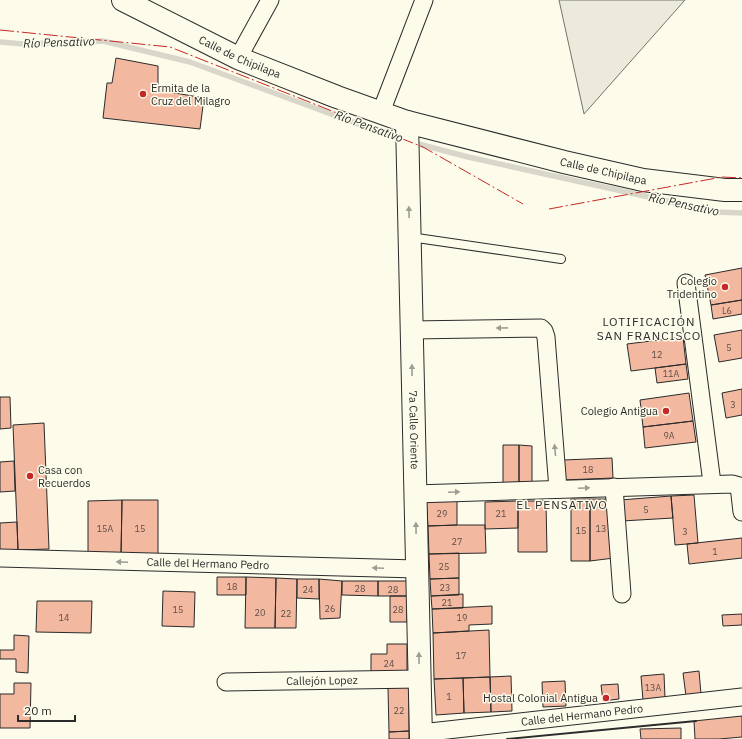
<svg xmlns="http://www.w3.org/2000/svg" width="742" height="739" font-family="'IBM Plex Sans',sans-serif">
	<rect width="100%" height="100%" fill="#fdfbea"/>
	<path fill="#ecebdb" stroke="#74746e" d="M559,0H685L584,114Z"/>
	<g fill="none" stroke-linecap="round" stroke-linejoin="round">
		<path stroke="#d8d7c9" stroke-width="5.5" d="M0,42L23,44L103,41L190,62L380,132L403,140
			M411,142L468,157L717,212L742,213"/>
	</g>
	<path fill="#f2b8a0" stroke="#2b2b2b" d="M116,58L158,66V90L204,98L200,129L103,118L107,83H112Z
		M742,268V300L711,305L705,275Z
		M742,300V314L713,319L711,305Z
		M742,330V358L719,362L714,335Z
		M683,337L686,364L631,371L627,344Z
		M686,364L688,379L657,383L655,368Z
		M742,389V415L726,418L722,393Z
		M689,393L693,421L643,427L640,400Z
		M0,397H10L11,428L0,429Z
		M693,421L696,442L645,448L643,427Z
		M44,423L49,549L18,550L13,425Z
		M503,445H519V484H503Z
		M519,445L532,446V484H519Z
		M612,458L613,478L563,480V460Z
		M14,461L15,491L0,492V462Z
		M694,495L698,543L675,545L671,496Z
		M671,496L673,518L622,521L620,500Z
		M457,499V525L428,526L426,500Z
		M571,499H590V561H571Z
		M590,499H609L614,558L590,561Z
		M122,500H158V557L121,556Z
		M122,500L121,556L88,555V501Z
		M518,501V528L485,529V502Z
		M518,501H546L547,552H518Z
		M17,522L18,550L0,551V523Z
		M457,525H485L486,553L429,554L428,526Z
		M742,538V558L689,564L687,544Z
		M459,553V578L430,579L429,554Z
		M217,577H246V595H217Z
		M246,577L276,578L275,628H245Z
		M276,578L297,579L296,628H275Z
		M459,578V595L431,596L430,579Z
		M297,579H319V599L297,598Z
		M319,579L342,581L340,618L320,619Z
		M342,581H378V596L342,595Z
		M378,581H407V596H378Z
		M163,591L195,592L194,627L162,626Z
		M463,594V608L432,609L431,596Z
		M390,596H407V622H390Z
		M37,601H92L91,633L36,632Z
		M492,606V624L469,625V631L433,633L432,609Z
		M742,614V625L723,626L722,615Z
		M489,630L490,677L434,679L433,633Z
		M14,635L29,636L28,673L16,672V659H0V650H14Z
		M387,644H407V672H371V654H387Z
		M699,671L701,694L686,696L683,673Z
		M664,674L665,698L643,700L641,676Z
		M511,676L512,711L491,712L490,677Z
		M490,677L491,712L464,713L463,678Z
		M463,678L464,713L436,715L434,679Z
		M565,681L566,706L543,707L542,682Z
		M14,683H31L30,728H0V694H14Z
		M618,684L619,699L603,701L601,685Z
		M409,687V731L389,732L388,688Z
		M742,716V737L719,739H695L694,721Z
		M681,728V739H641L640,729Z
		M409,731V739H389V732Z"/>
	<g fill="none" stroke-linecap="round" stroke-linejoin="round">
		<g stroke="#2b2b2b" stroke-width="10">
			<path id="lane" d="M410,237L561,259"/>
		</g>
		<g stroke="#2b2b2b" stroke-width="19">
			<g id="street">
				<path d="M238,58L270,0"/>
				<path d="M381,112L424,0"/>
				<path d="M686,283L712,483"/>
				<path d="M411,330L541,328L544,331L546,337L558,489"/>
				<path d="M614,487L622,594"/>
				<path d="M415,494L732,484L739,486L742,512"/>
				<path id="s1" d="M0,558L417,569"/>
				<path id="s2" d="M226,682L419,679"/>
				<path id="s3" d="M421,733L742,697"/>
			</g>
		</g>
		<g stroke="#2b2b2b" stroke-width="24">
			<g id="secondary">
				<path id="s4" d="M123,0L238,58L337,97L407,122L564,162L643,180L725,190H742"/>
				<path id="s5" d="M407,122L421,739"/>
			</g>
		</g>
		<use href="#lane" stroke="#fdfbea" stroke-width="8"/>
		<use href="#street" stroke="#fdfbea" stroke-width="17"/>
		<use href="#secondary" stroke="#fdfbea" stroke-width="22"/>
		<path stroke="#2b2b2b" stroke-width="2" d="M507,739L696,721"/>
		<path stroke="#c62828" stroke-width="1" stroke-dasharray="14 3 2 3" stroke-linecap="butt" d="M0,30L170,47L423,147L523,204
			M549,209L722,177L742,178"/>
	</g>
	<defs><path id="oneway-solid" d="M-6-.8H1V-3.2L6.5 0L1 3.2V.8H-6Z"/></defs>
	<g fill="#9e9d94">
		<use href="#oneway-solid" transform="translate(409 212) rotate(-91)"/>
		<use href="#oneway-solid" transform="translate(502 328) rotate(179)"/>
		<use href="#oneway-solid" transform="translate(412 370) rotate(-91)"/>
		<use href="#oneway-solid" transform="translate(555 450) rotate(-95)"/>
		<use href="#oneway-solid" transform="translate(584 488) rotate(-2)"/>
		<use href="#oneway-solid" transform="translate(454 492) rotate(-2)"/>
		<use href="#oneway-solid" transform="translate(416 528) rotate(-91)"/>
		<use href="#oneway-solid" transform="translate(122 562) rotate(-178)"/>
		<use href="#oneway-solid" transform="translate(378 568) rotate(-178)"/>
		<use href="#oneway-solid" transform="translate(419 658) rotate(-91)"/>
	</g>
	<g fill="#c62828" stroke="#fdfbea" stroke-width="1.5">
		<circle cx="143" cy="94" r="4"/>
		<circle cx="725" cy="287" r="4"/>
		<circle cx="666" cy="411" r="4"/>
		<circle cx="30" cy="476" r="4"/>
		<circle cx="606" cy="698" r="4"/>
	</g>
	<g text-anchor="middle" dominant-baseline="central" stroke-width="3" stroke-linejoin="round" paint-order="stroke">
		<g font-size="9" fill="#5d4e48">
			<text x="727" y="310">L6</text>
			<text x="729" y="347">5</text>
			<text x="657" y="354">12</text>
			<text x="671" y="373">11A</text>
			<text x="733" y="404">3</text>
			<text x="669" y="435">9A</text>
			<text x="588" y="469">18</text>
			<text x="646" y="509">5</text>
			<text x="442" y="513">29</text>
			<text x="501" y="513">21</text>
			<text x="105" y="528">15A</text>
			<text x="140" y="528">15</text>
			<text x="601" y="528">13</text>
			<text x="581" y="530">15</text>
			<text x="685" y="531">3</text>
			<text x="457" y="541">27</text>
			<text x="715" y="551">1</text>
			<text x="444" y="566">25</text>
			<text x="232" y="586">18</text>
			<text x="445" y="587">23</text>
			<text x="360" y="588">28</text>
			<text x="308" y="589">24</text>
			<text x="393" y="589">28</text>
			<text x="447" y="602">21</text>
			<text x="330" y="608">26</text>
			<text x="178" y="609">15</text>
			<text x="398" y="609">28</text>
			<text x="260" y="612">20</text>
			<text x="286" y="613">22</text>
			<text x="64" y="617">14</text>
			<text x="462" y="617">19</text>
			<text x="461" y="655">17</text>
			<text x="389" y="663">24</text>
			<text x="653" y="687">13A</text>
			<text x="449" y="696">1</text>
			<text x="399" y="710">22</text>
		</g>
		<g font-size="11" fill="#2b2b2b" stroke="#fdfbea">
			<text stroke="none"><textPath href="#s4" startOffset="130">Calle de Chipilapa</textPath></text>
			<text stroke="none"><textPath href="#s4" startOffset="512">Calle de Chipilapa</textPath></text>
			<text stroke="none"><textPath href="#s5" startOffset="308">7a Calle Oriente</textPath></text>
			<text stroke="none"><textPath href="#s1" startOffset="208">Calle del Hermano Pedro</textPath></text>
			<text stroke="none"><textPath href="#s2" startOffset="96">Callejón Lopez</textPath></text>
			<text stroke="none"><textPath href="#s3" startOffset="162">Calle del Hermano Pedro</textPath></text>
		</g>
		<g font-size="11" fill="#2b2b2b" stroke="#fdfbea" text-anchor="end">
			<text x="151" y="88" text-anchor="start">Ermita de la<tspan x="151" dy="13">Cruz del Milagro</tspan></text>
			<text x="717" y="281">Colegio<tspan x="717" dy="13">Tridentino</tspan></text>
			<text x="658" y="411">Colegio Antigua</text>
			<text x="38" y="470" text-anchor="start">Casa con<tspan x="38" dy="13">Recuerdos</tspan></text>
			<text x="598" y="698">Hostal Colonial Antigua</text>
		</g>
		<g font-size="12" font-style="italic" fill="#2b2b2b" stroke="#fdfbea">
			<text transform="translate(59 42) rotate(-2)">Río Pensativo</text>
			<text transform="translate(369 126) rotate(20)">Río Pensativo</text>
			<text transform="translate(684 204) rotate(12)">Río Pensativo</text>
		</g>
		<g font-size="12" letter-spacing="1" fill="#2b2b2b" stroke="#fdfbea">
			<text x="649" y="321">LOTIFICACIÓN<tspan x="649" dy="14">SAN FRANCISCO</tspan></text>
			<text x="562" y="504">EL PENSATIVO</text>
		</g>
	</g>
	<path d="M18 715v6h57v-6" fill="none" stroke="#2b2b2b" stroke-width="2"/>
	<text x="24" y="715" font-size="12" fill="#2b2b2b" stroke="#fdfbea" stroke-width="3" paint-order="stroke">20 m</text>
</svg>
